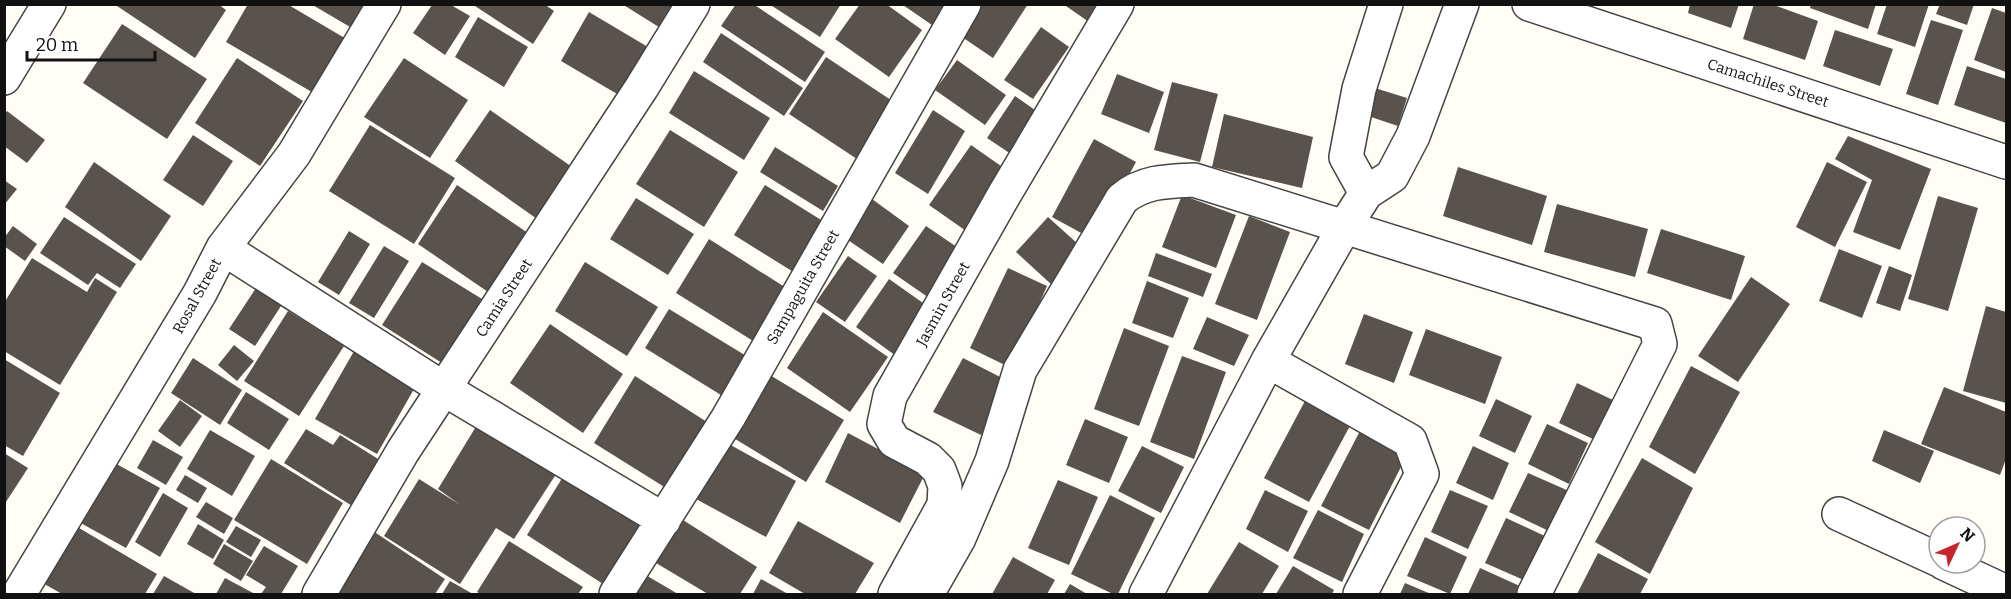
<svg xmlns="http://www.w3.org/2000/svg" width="2011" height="599" font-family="Bitter,serif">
	<rect width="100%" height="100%" fill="#fffdf5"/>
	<path fill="#5a524d" d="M114,4H218L226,10L195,58Z
		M248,4H287L348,40L317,95L226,42Z
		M311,4H379L362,34Z
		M472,4H544L554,11L533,44Z
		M622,4H678L662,29Z
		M736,4H753L825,52L805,82L721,26Z
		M769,4H841L820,37Z
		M860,4H886L922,30L889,77L835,39Z
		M981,4H1028L993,58L959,35Z
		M1063,4H1105L1092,24Z
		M1690,4H1739L1731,28L1688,13Z
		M1754,4H1771L1818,21L1805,60L1743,39Z
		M1811,4H1876L1868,29L1810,8Z
		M1887,4H1929L1915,47L1877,34Z
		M1940,4H1974L1967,25L1936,14Z
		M432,5H451L470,16L445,55L413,33Z
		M903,5H946L932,25Z
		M1992,8L2006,13V72L1974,60Z
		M589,12L653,50L624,98L561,61Z
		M478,17L528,47L504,87L455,57Z
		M1931,20L1963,30L1938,105L1906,94Z
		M122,24L207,79L167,139L83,83Z
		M1041,27L1069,47L1033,99L1004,80Z
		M1835,30L1893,49L1880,86L1823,66Z
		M721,33L803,88L784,116L703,62Z
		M826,57L903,108L866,165L789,114Z
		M237,58L303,101L260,166L195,123Z
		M404,58L468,100L430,158L364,117Z
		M957,60L1006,95L985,125L935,90Z
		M1967,66L2006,79V123L1954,105Z
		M694,71L770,118L744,160L669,113Z
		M1117,74L1164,92L1149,133L1101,114Z
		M1172,82L1218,94L1200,162L1154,150Z
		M1375,88L1407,98L1398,126L1365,115Z
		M1015,96L1045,117L1017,158L987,138Z
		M490,110L575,169L540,221L455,161Z
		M933,110L965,131L928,194L895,173Z
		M7,111L45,140L27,163L4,146V115Z
		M1224,114L1313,137L1302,188L1212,167Z
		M370,125L455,178L414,244L329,191Z
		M670,130L738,172L704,227L636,184Z
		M193,135L233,161L203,206L163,180Z
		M1848,136L1931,169L1900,250L1853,232L1872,180L1835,159Z
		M1094,139L1136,162L1094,240L1052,217Z
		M971,145L1011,173L969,233L929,205Z
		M775,147L838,186L823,211L760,172Z
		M94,162L171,216L141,261L65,207Z
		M1827,162L1867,182L1835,247L1796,227Z
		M1458,167L1547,196L1532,245L1443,216Z
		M4,180L17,189L4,205Z
		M457,185L531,235L491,294L418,244Z
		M765,185L826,223L795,273L734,235Z
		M1182,195L1236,215L1216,268L1162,247Z
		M1938,196L1978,208L1948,311L1908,299Z
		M636,198L694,234L668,275L610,239Z
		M872,199L909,226L883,264L845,238Z
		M1557,204L1648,229L1635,277L1544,252Z
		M1249,216L1290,232L1257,320L1215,304Z
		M64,217L136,264L120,288L97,273L88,285L40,253Z
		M1048,217L1078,244L1052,285L1016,252Z
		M13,226L37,244L25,261L4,246V238Z
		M926,226L967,254L935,302L893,273Z
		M1661,229L1745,256L1731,300L1647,273Z
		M349,231L370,244L339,295L318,282Z
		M709,239L791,291L758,344L676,293Z
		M384,246L409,261L374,318L349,303Z
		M1839,249L1882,266L1862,318L1819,301Z
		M1156,253L1212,274L1203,297L1148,276Z
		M848,256L877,276L845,322L816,302Z
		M32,258L87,292L95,278L117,292L60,385L4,351V303Z
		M422,262L482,299L442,363L382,325Z
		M585,262L658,307L627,356L555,311Z
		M1889,266L1912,275L1900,311L1876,303Z
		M1008,268L1047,286L1011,368L970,348Z
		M1751,277L1790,304L1738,382L1698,356Z
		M889,279L933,310L899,358L856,327Z
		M1147,281L1189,298L1173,338L1132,323Z
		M256,288L281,306L255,346L229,329Z
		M1986,306L2006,312V403L1963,391Z
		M669,309L753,360L729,400L645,348Z
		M288,311L344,346L299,416L244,381Z
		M823,312L888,357L850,412L787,368Z
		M1364,314L1413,332L1394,383L1345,364Z
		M1207,317L1249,335L1234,366L1193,349Z
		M550,324L623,374L583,433L510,383Z
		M1124,328L1169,346L1139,426L1094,409Z
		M1426,329L1502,357L1485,404L1409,375Z
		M234,345L254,361L237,381L218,365Z
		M357,346L418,382L377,454L315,419Z
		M1182,356L1226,372L1194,459L1150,442Z
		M193,358L242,390L220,425L171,393Z
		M963,358L1008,381L981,435L933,412Z
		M4,359L60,393L23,456L4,445Z
		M1691,366L1740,392L1695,474L1649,447Z
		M765,372L844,420L806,482L727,434Z
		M635,376L707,422L666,488L594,443Z
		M1577,383L1613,400L1595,440L1559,423Z
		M1944,387L2006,412V459L2000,475L1921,444Z
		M246,392L289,419L269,450L227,423Z
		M1306,399L1351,424L1309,502L1264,478Z
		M1496,399L1532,416L1515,453L1479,436Z
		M180,400L202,416L180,447L158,431Z
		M483,415L562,465L514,539L496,528L460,584L384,536L419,479L459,504L438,489Z
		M1085,419L1128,437L1109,483L1066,465Z
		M1547,424L1588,443L1569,484L1528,464Z
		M306,429L333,445L340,435L386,464L357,509L284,463Z
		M1361,429L1408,453L1369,530L1321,506Z
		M210,430L255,456L232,496L187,469Z
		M1884,430L1934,451L1920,483L1872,461Z
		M848,433L925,474L900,523L825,482Z
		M153,440L183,457L166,485L137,468Z
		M727,443L796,481L766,537L696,499Z
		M1142,446L1184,467L1161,513L1118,491Z
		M1473,446L1509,463L1493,500L1456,483Z
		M4,453L28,468L4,505Z
		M1642,458L1693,488L1650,574L1595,542Z
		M271,459L343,503L307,564L234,520Z
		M111,461L160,488L126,548L77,521Z
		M566,472L654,528L614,591L527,535Z
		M1528,473L1569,491L1551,532L1509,512Z
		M185,475L207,488L198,503L176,490Z
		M1058,480L1098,497L1069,565L1028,548Z
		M1265,490L1308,511L1288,552L1246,529Z
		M1450,490L1488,506L1468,549L1431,532Z
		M163,493L188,508L160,557L135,542Z
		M1110,495L1155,518L1118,594H1113L1071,574Z
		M206,502L233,518L224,534L196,517Z
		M1318,510L1364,534L1342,582L1293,558Z
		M1506,518L1549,538L1528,582L1485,563Z
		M683,520L757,567L740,594H708L656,563Z
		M798,521L874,563L855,594H805L769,573Z
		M198,524L224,540L213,559L187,544Z
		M74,525L157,574L145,594H62L41,582Z
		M364,525L445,579L435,594H328Z
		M236,526L261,540L251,557L226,542Z
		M1425,537L1467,557L1450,594L1407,576Z
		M509,541L583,587L578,594H481L477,592Z
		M1239,542L1279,566L1262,594H1207Z
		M224,544L253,561L241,581L213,564Z
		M264,546L298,566L281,594H261L266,587L246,575Z
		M1598,553L1648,579L1640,594H1577Z
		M1013,557L1055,580L1047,594H992Z
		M1293,566L1334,590L1332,594H1276Z
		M1480,568L1522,587L1519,594H1468Z
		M644,574L678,594H633Z
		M164,576L196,594H153Z
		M225,578L255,594H216Z
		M761,579L788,594H753Z
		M450,581L473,594H442Z
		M1405,583L1431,594H1400Z
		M1070,584L1087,594H1064Z"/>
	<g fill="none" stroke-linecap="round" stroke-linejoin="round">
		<g stroke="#444" stroke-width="36">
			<path id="minor" d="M4,78L49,4
				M1366,193L1346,157L1359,89L1386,4
				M223,248L444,389L664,520
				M1268,361L1410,441L1422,474L1360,594
				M1839,514L1939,560
				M1944,563L2006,592
				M19,594L200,293L223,248L294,154L384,4
				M319,594L403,451L642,87L693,4
				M616,594L728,418L964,4
				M895,594L944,505L945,486L939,470L928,459L894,441L884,424L890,396L1004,195L1117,4
				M927,594L959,538L992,461L1020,370L1122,199C1143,181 1168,181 1194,180L1655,324L1660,344L1534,594
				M1146,594L1268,361L1345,226L1366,193L1392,176L1413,136L1462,4"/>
		</g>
		<g stroke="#444" stroke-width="36">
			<path id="tertiary" d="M1529,4L2006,162"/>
		</g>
		<use href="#minor" stroke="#fff" stroke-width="33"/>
		<use href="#tertiary" stroke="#fff" stroke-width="33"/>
	</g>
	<g text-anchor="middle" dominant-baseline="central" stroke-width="6" stroke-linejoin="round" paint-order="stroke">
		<g font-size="15" fill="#111" stroke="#fff">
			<text transform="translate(1768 83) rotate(18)">Camachiles Street</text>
			<text transform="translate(803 287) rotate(-60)">Sampaguita Street</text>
			<text transform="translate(197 296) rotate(-61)">Rosal Street</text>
			<text transform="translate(504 298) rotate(-57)">Camia Street</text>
			<text transform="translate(943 304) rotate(-61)">Jasmin Street</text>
		</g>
	</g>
	<rect width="2011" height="599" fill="none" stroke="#111111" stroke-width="12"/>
	<g transform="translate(1957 545) rotate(46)"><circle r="28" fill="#ffffff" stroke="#a0a0a0" stroke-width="1.5"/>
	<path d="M0-4.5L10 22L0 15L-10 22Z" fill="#c4262e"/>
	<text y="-9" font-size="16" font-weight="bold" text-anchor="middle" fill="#111111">N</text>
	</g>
	<path d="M27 51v9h128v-9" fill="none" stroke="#111111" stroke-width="3"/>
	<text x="36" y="51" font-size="18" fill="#111111" stroke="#ffffff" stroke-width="4.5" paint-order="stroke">20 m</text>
</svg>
